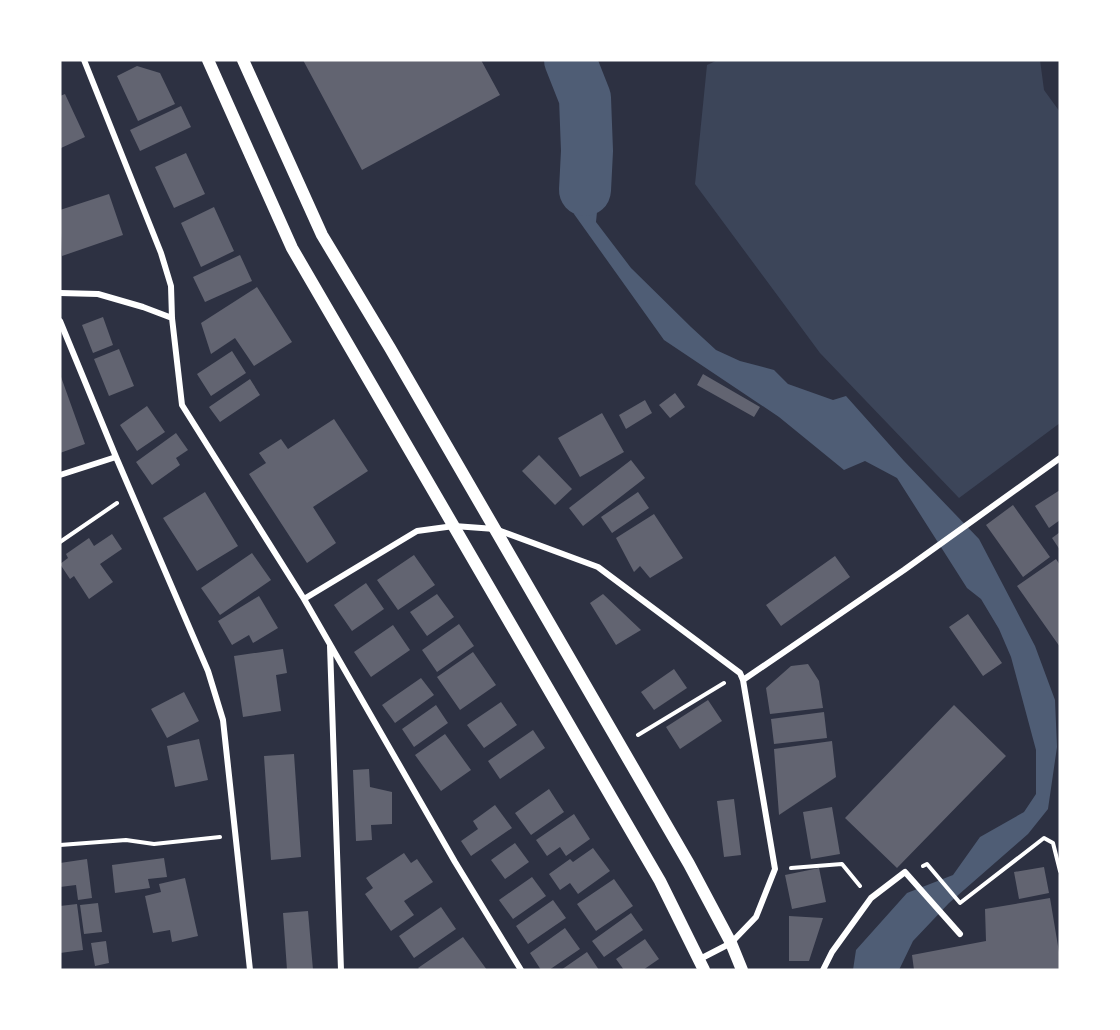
<svg xmlns="http://www.w3.org/2000/svg" width="1120" height="1030" font-family="'Titillium Web',sans-serif">
	<rect width="100%" height="100%" fill="#2d3142"/>
	<path fill="#3c4559" d="M718,60H1040L1044,90L1060,112V423L959,498L820,353L695,184L707,65Z"/>
	<path fill="#4f5d75" d="M600,114L603,151L596,222L631,268L691,327L716,350L740,361L774,370L788,384L833,400L846,396L904,461L979,539L1035,646L1055,700L1057,747L1048,809L1028,834L949,903L913,941L899,970H853L856,950L907,893L953,875L980,837L1024,812L1036,794V750L1011,657L999,629L981,599L967,588L897,478L865,461L844,470L779,417L664,340L574,214L577,187L571,161L573,121Z"/>
	<g fill="none" stroke-linecap="round" stroke-linejoin="round">
		<path stroke="#4f5d75" stroke-width="52" d="M570,60L585,98L587,151L585,190"/>
	</g>
	<path fill="#626471" d="M303,60H481L500,95L362,170Z
		M137,66L160,73L175,104L138,121L117,76Z
		M65,94L85,137L61,148L60,96Z
		M181,106L191,127L140,151L130,130Z
		M186,153L205,194L174,208L155,167Z
		M109,194L123,235L62,256L60,210Z
		M214,207L234,251L201,267L181,223Z
		M240,255L252,281L205,302L193,277Z
		M257,287L292,342L254,366L235,338L211,354L201,323Z
		M103,317L113,345L93,353L82,325Z
		M119,349L134,386L109,396L94,359Z
		M232,351L246,373L211,396L197,374Z
		M60,374L85,444L60,453Z
		M703,374L760,407L754,417L697,385Z
		M250,379L260,395L220,422L209,407Z
		M675,393L685,407L670,418L659,405Z
		M645,400L652,413L626,429L619,415Z
		M147,406L165,432L137,451L120,425Z
		M602,413L624,452L580,477L558,438Z
		M334,419L368,471L313,507L336,543L307,563L249,474L266,463L259,453L281,439L288,449Z
		M176,433L188,450L176,458L180,465L152,485L136,462Z
		M539,455L572,489L555,505L522,471Z
		M631,460L645,478L583,526L569,508Z
		M1060,490V520L1049,528L1035,506Z
		M205,492L238,546L197,571L163,518Z
		M638,492L649,508L612,533L601,517Z
		M1013,505L1050,557L1023,577L986,525Z
		M654,514L683,558L650,578L640,566L634,572L616,538Z
		M1060,532V550L1052,538Z
		M112,534L122,549L100,564L113,582L89,599L74,576L70,579L60,564L68,558L66,554L89,538L94,546Z
		M252,553L271,580L220,615L201,588Z
		M414,555L435,585L398,610L377,580Z
		M835,556L850,577L781,626L766,605Z
		M1056,559L1060,565V647L1017,586Z
		M366,583L384,609L352,631L334,605Z
		M437,594L454,617L427,636L410,612Z
		M603,594L641,630L616,645L590,603Z
		M259,596L278,628L253,643L249,635L232,645L218,621Z
		M968,614L1002,663L983,676L949,627Z
		M459,624L474,646L437,672L422,650Z
		M393,625L410,650L371,677L354,652Z
		M283,649L287,673L276,675L281,711L243,717L234,656Z
		M473,652L496,685L460,710L437,677Z
		M808,664L819,681L823,708L770,714L766,688L791,666Z
		M674,669L687,688L654,710L641,692Z
		M421,678L434,695L395,723L382,705Z
		M184,692L199,721L167,738L151,709Z
		M708,700L722,721L680,749L666,727Z
		M501,702L517,725L484,748L467,725Z
		M436,705L448,723L414,747L402,729Z
		M954,705L1006,756L897,868L845,818Z
		M824,712L827,738L774,744L771,719Z
		M533,730L545,748L500,779L488,761Z
		M445,734L471,770L441,791L415,755Z
		M199,739L208,780L175,787L167,746Z
		M832,741L836,777L779,815L774,749Z
		M294,754L301,857L271,860L264,756Z
		M369,769L370,787L392,792V824L371,825L372,840L356,841L353,770Z
		M549,789L564,812L531,835L515,813Z
		M734,799L741,855L724,857L717,801Z
		M495,805L512,828L471,856L461,841L478,829L473,821Z
		M832,807L840,854L811,859L803,812Z
		M574,814L590,839L566,856L560,847L547,856L536,840Z
		M515,843L529,862L505,879L491,860Z
		M593,848L610,871L578,894L570,883L560,890L549,874L570,859L573,862Z
		M404,853L411,863L417,859L433,882L404,901L414,915L391,931L365,894L373,888L366,878Z
		M164,858L167,877L148,879L150,888L115,893L112,865Z
		M87,859L92,898L78,900L76,885L60,887V863Z
		M1044,867L1049,893L1019,899L1014,872Z
		M819,868L826,902L792,909L785,875Z
		M532,877L546,896L513,919L499,900Z
		M185,878L198,936L172,942L170,930L153,933L145,896L161,892L159,884Z
		M614,879L633,906L596,931L577,904Z
		M1050,898L1060,958V970H914L912,955L986,941L985,909Z
		M553,900L566,918L528,944L516,926Z
		M98,903L102,932L84,934L80,905Z
		M77,904L83,950L60,953V906Z
		M441,907L456,929L414,958L399,936Z
		M308,911L313,970H287L283,913Z
		M631,913L643,930L604,957L592,941Z
		M789,916L823,918L809,961H789Z
		M565,928L580,949L549,970H541L530,953Z
		M463,937L487,970H420L418,968Z
		M645,939L659,959L643,970H624L616,959Z
		M106,941L109,963L95,966L91,943Z
		M587,952L599,970H561Z"/>
	<g fill="none" stroke-linecap="round" stroke-linejoin="round">
		<path stroke="#fff" stroke-width="4" d="M60,542L117,503
			M638,735L724,683
			M60,845L126,840L154,844L220,837
			M923,866L927,864L960,903L1044,838L1053,843L1060,871
			M791,868L842,864L860,886"/>
		<path stroke="#fff" stroke-width="6" d="M84,60L161,253L171,286L172,318L182,405L304,599L455,862L521,970
			M60,293L98,294L143,307L172,318
			M60,321L116,457L208,671L223,720L250,970
			M60,475L116,457
			M304,599L417,531L454,526L495,529L598,567L740,673L743,680L775,869L756,917L731,943L700,959
			M330,646L341,970
			M743,680L904,570L1060,458
			M823,970L832,952L871,898L905,872L960,934"/>
		<path stroke="#fff" stroke-width="12" d="M208,60L292,248L660,881L704,970
			M243,60L322,235L390,348L689,864L731,943L742,970"/>
	</g>
	<rect width="1120" height="1030" fill="none" stroke="#ffffff" stroke-width="123"/>
</svg>
